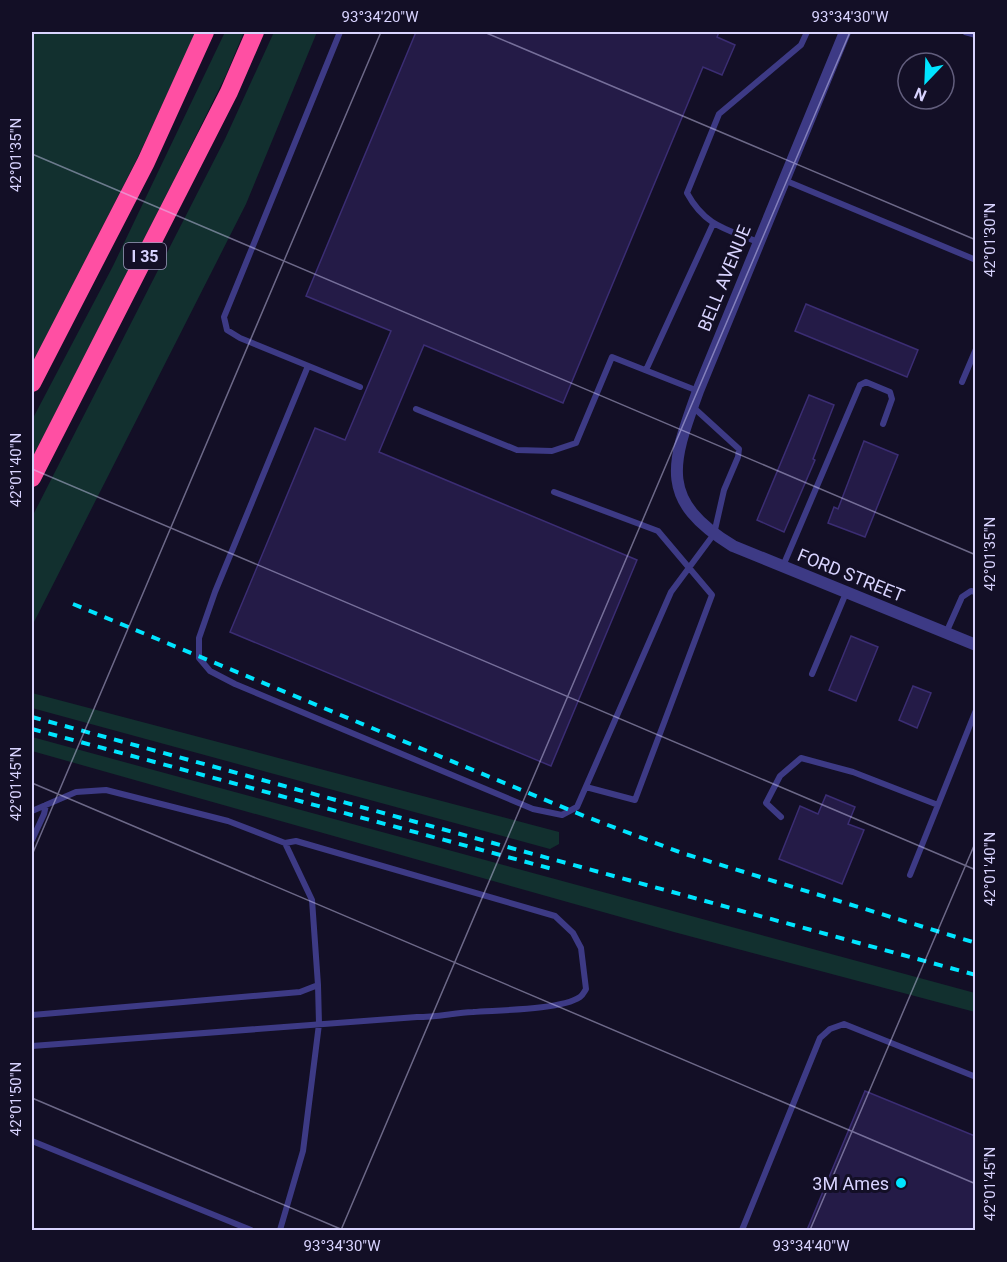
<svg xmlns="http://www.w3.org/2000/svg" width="1007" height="1262" font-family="Roboto,sans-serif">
	<rect width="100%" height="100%" fill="#130f26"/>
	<path fill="#12302f" d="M32,32H196L138,157L32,365Z
		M225,32H244L226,75L174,180L32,459V420L113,266Z
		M274,32H317L246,204L32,626V517L225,139Z
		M32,693L559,832V844L550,849L32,708Z
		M32,737L975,993V1012L674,932L32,751Z"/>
	<path fill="#241b47" stroke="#3b2d73" stroke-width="1.5" d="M416,32H719L717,37L735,45L722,75L703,67L563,403L424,345L379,452L637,560L551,766L230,632L315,428L345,440L391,331L306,296Z
		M806,304L918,350L907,377L795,331Z
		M809,395L834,405L813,459L815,460L784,532L757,520Z
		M864,441L898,455L865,537L828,523L834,507L838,509Z
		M851,636L878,647L856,701L829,690Z
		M913,686L931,693L917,728L899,720Z
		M826,795L855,807L848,824L864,830L842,884L779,859L800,806L818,814Z
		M865,1091L975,1136V1230H807Z"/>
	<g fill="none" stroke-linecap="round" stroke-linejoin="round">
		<path stroke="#3d3a85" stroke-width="6" d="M340,32L224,317L227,330L240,338L360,387
			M965,32L976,35
			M784,180L976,260
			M758,242C726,229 705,226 687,193L719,114L801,45L807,32
			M308,366L215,592L199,638V658L210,671L235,684L533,809L562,815L577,807L671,592L714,534L724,490L738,457L739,449L693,407
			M646,370L713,224
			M962,382L976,349
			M416,409L517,450L552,451L576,443L612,357L698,391
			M554,492L658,531L712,595L635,800L586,787
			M783,566L860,385L866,382L890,392L892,399L883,424
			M946,633L962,597L971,591L976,592
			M812,674L846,593
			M32,811L76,792L106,790L228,821L285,843L296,841L555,916L573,933L581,948L586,989C584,992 583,995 580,997C561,1010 498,1010 473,1012C454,1013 436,1017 417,1017L32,1046
			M781,817L766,803L780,776L801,758L853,772L938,805
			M32,840L44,814L46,805
			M910,875L976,710
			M32,1015L300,992L318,985L312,900L285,843
			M32,1141L251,1230
			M280,1230L303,1151L319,1024L318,985
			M742,1230L820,1038L830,1029L844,1024L976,1077"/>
		<path stroke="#3d3a85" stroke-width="12" d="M845,32L698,391C672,463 657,500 733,546L976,645"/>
		<path stroke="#ff4fa3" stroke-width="18" d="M32,383L146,162L205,32
			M32,478L229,92L255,32"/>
		<path stroke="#00e5ff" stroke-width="4" stroke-dasharray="9 8" stroke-linecap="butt" d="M73,604L584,816L682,853L976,943
			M32,717L976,975
			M32,729L556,870"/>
	</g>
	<path fill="none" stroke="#d9d4ff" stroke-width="1.5" stroke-opacity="0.45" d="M484,32L976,240M32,154L976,555M32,469L976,870M32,783L976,1184M32,855L381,32M32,1098L343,1230M341,1230L850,32M810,1230L976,841"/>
	<circle fill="#00e5ff" stroke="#130f26" stroke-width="2" cx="901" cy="1183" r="6"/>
	<g text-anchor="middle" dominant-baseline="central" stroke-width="6" stroke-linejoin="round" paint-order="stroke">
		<rect fill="#130f26" stroke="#9e99be" stroke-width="1.5" x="124" y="243" width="42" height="26" rx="4.5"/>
		<g font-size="16" font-weight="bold" fill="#d9d4ff">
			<text x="145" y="256">I 35</text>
		</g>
		<g font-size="18" fill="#d9d4ff" stroke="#130f26">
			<text transform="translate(724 278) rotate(-68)">BELL AVENUE</text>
			<text transform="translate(851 575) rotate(22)">FORD STREET</text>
		</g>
		<g font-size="18" fill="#d9d4ff" stroke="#130f26" text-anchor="end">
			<text x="889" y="1183">3M Ames</text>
		</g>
	</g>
	<rect width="1007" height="1262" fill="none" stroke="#130f26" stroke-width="66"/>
	<g transform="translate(926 81) rotate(203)"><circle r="28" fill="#130f26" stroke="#625e7d" stroke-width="1.5"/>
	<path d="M0-4.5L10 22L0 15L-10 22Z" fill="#00e5ff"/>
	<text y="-9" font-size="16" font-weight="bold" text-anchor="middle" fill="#d9d4ff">N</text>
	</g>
	<rect x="33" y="33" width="941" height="1196" fill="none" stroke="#d9d4ff" stroke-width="2"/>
	<g font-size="15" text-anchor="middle" fill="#d9d4ff">
		<text x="380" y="22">93°34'20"W</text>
		<text x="850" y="22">93°34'30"W</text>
		<text transform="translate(16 155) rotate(-90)" y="5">42°01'35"N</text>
		<text transform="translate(990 240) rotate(-90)" y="5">42°01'30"N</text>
		<text transform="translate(16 470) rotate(-90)" y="5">42°01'40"N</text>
		<text transform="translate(990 554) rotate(-90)" y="5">42°01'35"N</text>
		<text transform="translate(16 784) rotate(-90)" y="5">42°01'45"N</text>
		<text transform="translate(990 869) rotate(-90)" y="5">42°01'40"N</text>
		<text transform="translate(16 1099) rotate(-90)" y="5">42°01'50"N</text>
		<text transform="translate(990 1184) rotate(-90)" y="5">42°01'45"N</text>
		<text x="342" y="1251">93°34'30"W</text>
		<text x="811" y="1251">93°34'40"W</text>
	</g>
</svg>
